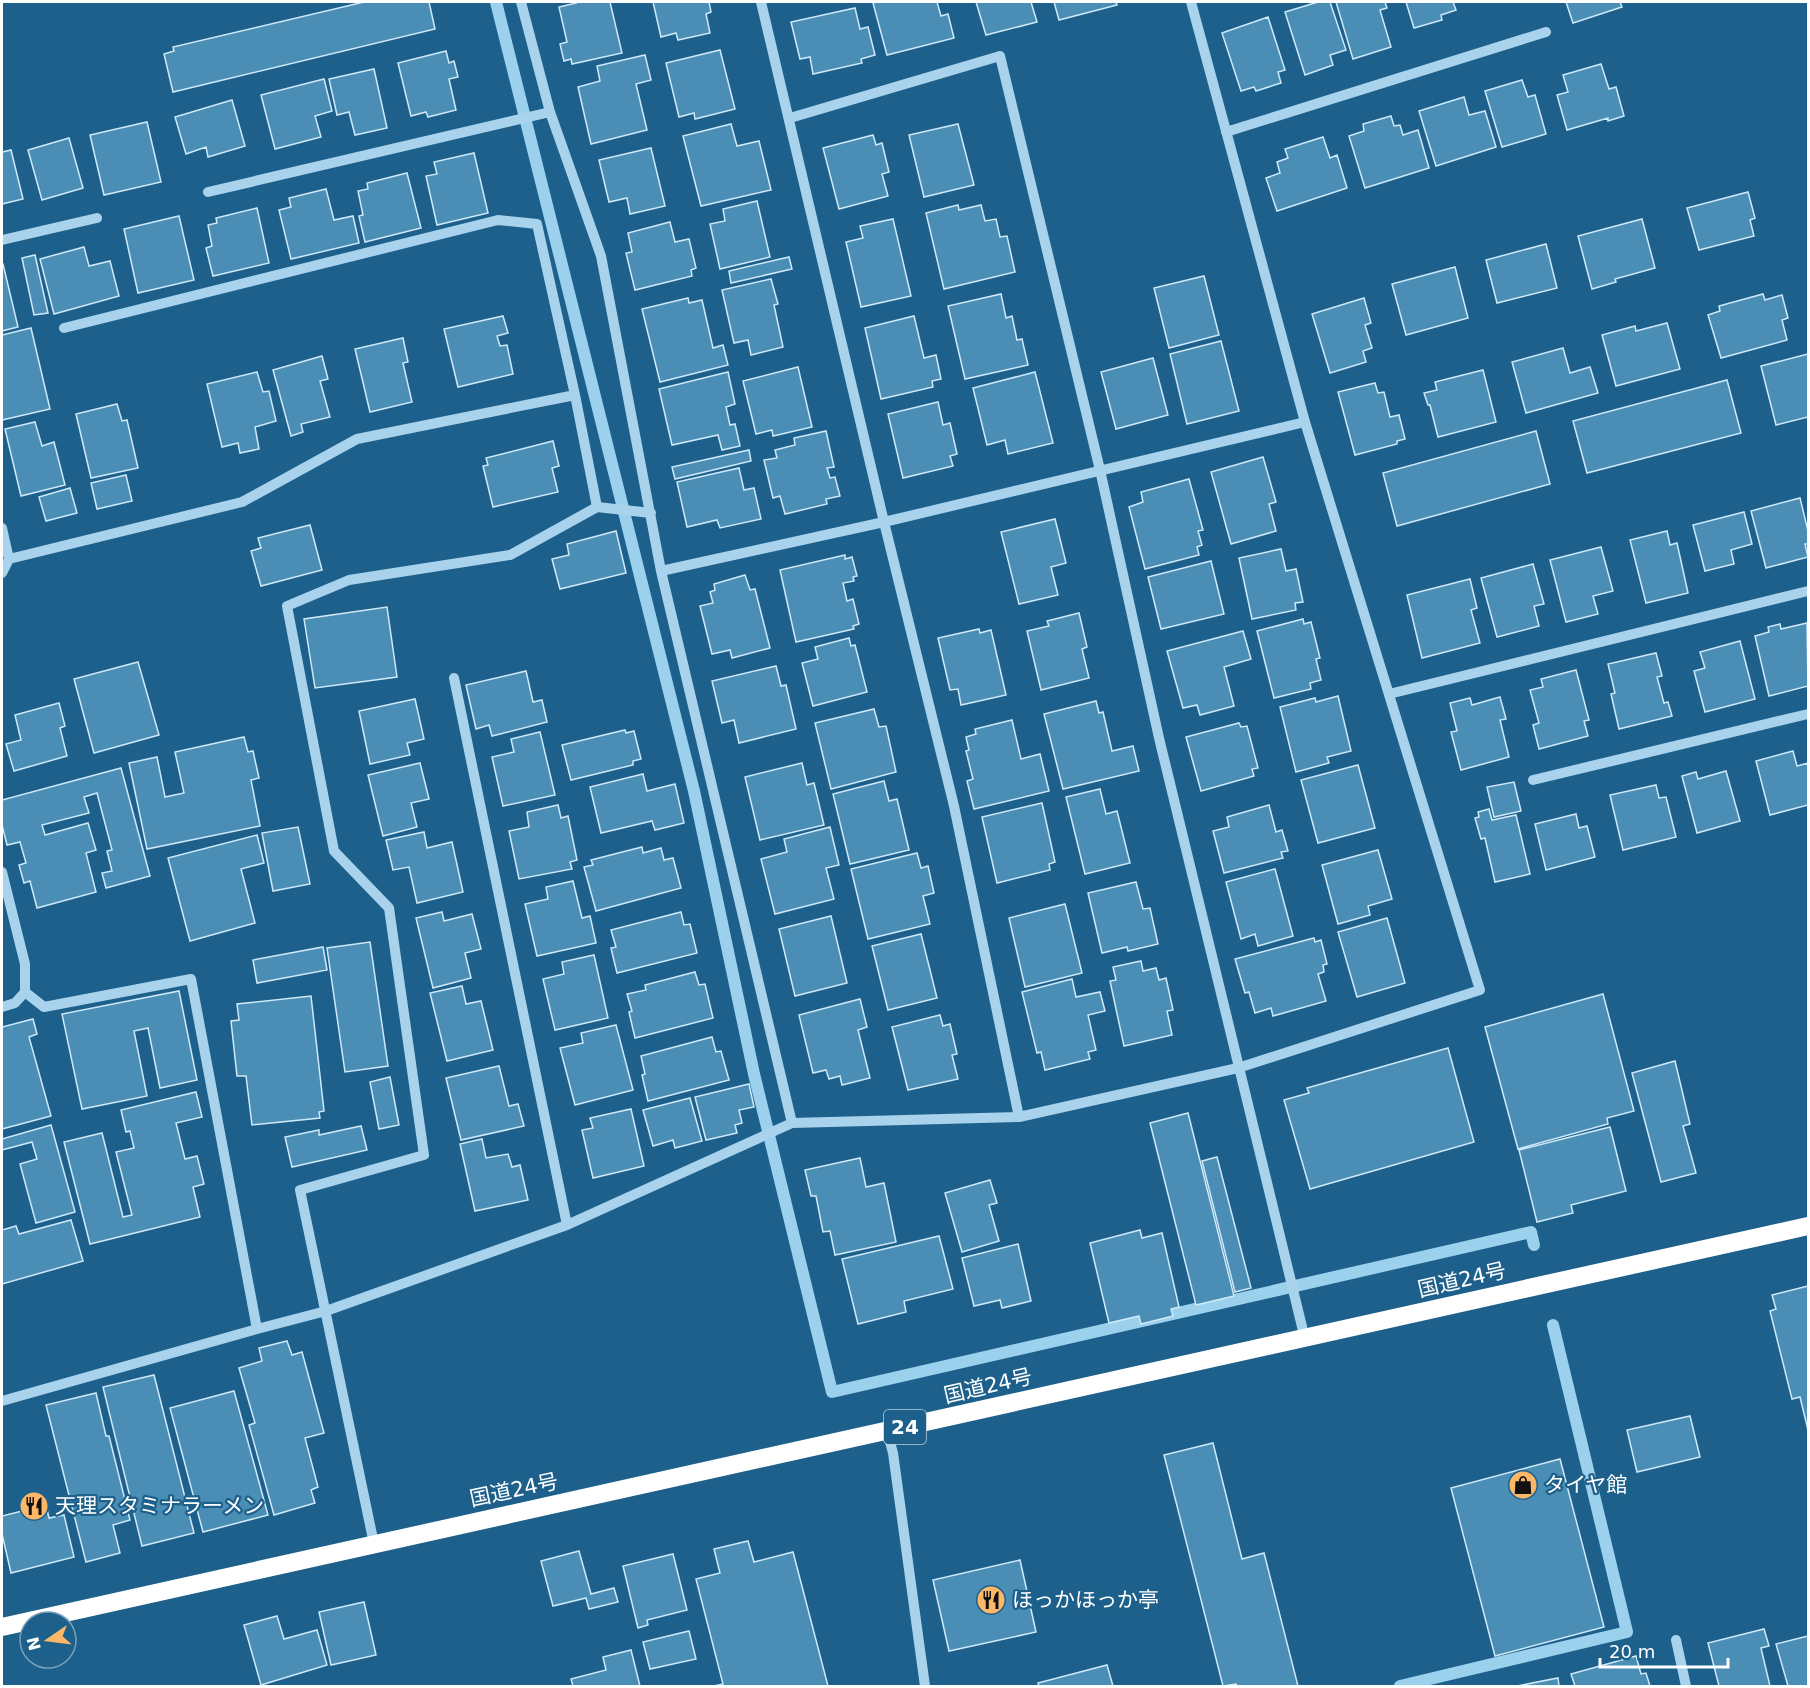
<svg xmlns="http://www.w3.org/2000/svg" width="1810" height="1688" font-family="'DejaVu Sans','Noto Sans JP',sans-serif">
	<rect width="100%" height="100%" fill="#1d608b"/>
	<g fill="none" stroke-linecap="round" stroke-linejoin="round">
		<path stroke="#9cd1ee" stroke-width="12" d="M496,2L694,791L754,1074L832,1392L1531,1232L1534,1245
			M1400,1686L1627,1632L1553,1325"/>
	</g>
	<path fill="#4a8db5" stroke="#cee9f9" stroke-width="1.5" d="M364,2H429L435,29L173,92L164,54L174,51L173,47Z
		M575,2H610L622,53L572,64L571,59L564,61L560,44L567,42L559,7L576,3Z
		M653,2H709L711,12L706,14L710,33L678,40L676,33L661,37Z
		M877,2H937L941,16L948,14L954,38L887,55L873,3Z
		M976,2H1031L1037,22L986,35Z
		M1054,2H1116L1117,5L1059,20Z
		M1318,2H1330L1346,50L1330,55L1333,65L1305,75L1285,12Z
		M1336,2H1385L1387,8L1380,10L1391,47L1353,59Z
		M1406,2H1453L1456,10L1441,15L1442,20L1414,28Z
		M1566,2H1620L1622,7L1573,23Z
		M855,8L860,29L868,27L875,55L861,59L862,63L813,74L810,57L800,59L791,22Z
		M1268,17L1285,70L1278,72L1281,83L1256,91L1254,87L1241,91L1222,33Z
		M720,50L735,109L695,119L694,113L679,117L666,63Z
		M446,51L449,63L454,61L458,77L449,79L456,110L428,117L426,112L411,116L398,63Z
		M645,55L651,80L636,84L647,130L591,144L578,87L600,81L597,66Z
		M1601,64L1609,89L1616,87L1624,116L1608,121V118L1567,130L1557,95L1568,92L1563,75Z
		M374,69L387,128L355,135L349,112L337,115L329,79Z
		M324,79L332,111L315,116L321,137L275,149L261,95Z
		M1522,80L1528,97L1535,95L1546,134L1502,147L1485,91Z
		M1464,97L1469,115L1485,111L1496,147L1436,166L1419,111Z
		M232,100L245,146L208,157L206,147L186,154L175,117Z
		M1391,116L1394,126L1400,125L1403,135L1418,130L1429,168L1365,188L1349,136L1364,131L1363,124Z
		M147,122L161,182L104,195L90,135Z
		M731,124L737,146L759,141L771,190L701,206L683,136Z
		M958,124L974,185L924,197L909,135Z
		M873,135L876,145L882,143L889,172L882,174L888,196L839,209L823,148Z
		M1323,137L1330,158L1337,155L1347,188L1277,211L1266,178L1280,173L1277,162L1288,158L1285,149Z
		M69,138L83,188L42,200L28,150Z
		M651,148L665,206L630,214L627,198L609,202L599,160Z
		M11,150L23,199L2,204V152Z
		M474,153L488,213L437,225L426,176L437,174L434,162Z
		M407,173L421,228L365,242L359,216L363,215L358,191L368,189L367,183Z
		M326,189L334,220L353,216L359,243L291,259L279,210L291,207L289,198Z
		M1748,192L1755,218L1750,220L1754,236L1699,250L1687,208Z
		M757,201L770,257L720,269L710,224L725,221L723,209Z
		M958,205L959,210L981,205L985,221L996,219L1000,237L1007,236L1015,272L944,289L926,213Z
		M257,208L269,263L213,276L206,248L212,246L208,225L217,223L216,218Z
		M179,216L194,280L138,293L124,229Z
		M893,219L911,296L861,307L846,242L863,238L860,226Z
		M1642,219L1655,268L1615,279L1616,282L1592,289L1578,236Z
		M670,222L675,242L689,239L696,268L691,270L692,276L635,290L626,253L632,252L628,233Z
		M1546,244L1557,288L1497,303L1486,260Z
		M84,247L89,266L110,261L119,296L54,314L40,259Z
		M35,255L48,313L34,315L22,258Z
		M789,257L792,269L731,283L729,271Z
		M2,264H3L18,327L2,331Z
		M1455,267L1468,318L1406,335L1392,284Z
		M1204,276L1219,335L1169,348L1154,288Z
		M771,279L778,304L774,305L783,347L751,355L748,340L734,343L722,290Z
		M1001,294L1006,318L1012,316L1017,340L1022,339L1028,365L965,379L948,306Z
		M1763,294L1765,300L1782,295L1788,318L1782,320L1787,340L1721,358L1708,315L1720,311L1719,306Z
		M688,298L689,303L702,300L713,348L723,345L728,365L660,382L642,309Z
		M1364,298L1371,323L1365,325L1372,348L1363,351L1366,362L1330,373L1312,314Z
		M503,316L508,333L497,336L500,346L507,345L513,374L458,387L444,329Z
		M914,316L924,358L936,355L941,379L932,381L933,387L881,399L865,328Z
		M1667,323L1680,369L1616,386L1602,335L1635,326L1636,331Z
		M31,328L50,409L2,420V335Z
		M403,338L408,362L403,363L412,402L370,412L355,349Z
		M1221,341L1239,411L1187,424L1170,354Z
		M1563,348L1570,373L1590,367L1598,393L1526,413L1512,362Z
		M1808,354V417L1776,425L1761,366Z
		M322,356L328,379L320,381L330,417L301,424L303,432L291,436L273,370Z
		M1153,358L1168,415L1116,429L1101,372Z
		M798,367L812,427L773,436L772,430L756,434L743,381Z
		M1483,370L1496,422L1438,437L1430,405H1428L1424,393L1437,390L1435,382Z
		M257,372L263,392L269,391L276,421L255,427L259,449L240,453L238,443L222,447L207,384Z
		M728,372L735,404L726,407L730,425L735,424L740,446L722,450L718,435L672,445L659,389Z
		M1035,372L1053,443L1008,454L1005,440L987,445L973,388Z
		M1727,380L1741,433L1587,473L1573,421Z
		M1375,383L1378,393L1384,392L1390,417L1399,415L1405,439L1397,441V444L1355,455L1338,392Z
		M938,402L943,425L950,423L957,454L950,456L953,466L903,478L888,414Z
		M117,404L122,421L127,420L138,468L91,478L76,414Z
		M35,422L42,446L54,442L65,485L21,496L5,429Z
		M826,431L834,467L827,468L830,478L835,477L840,496L826,499L827,504L785,514L780,496L773,498L764,460L777,458L775,450L795,445L794,438Z
		M1536,431L1550,484L1397,526L1383,473Z
		M553,441L559,466L552,468L558,492L493,507L483,466L488,465L486,458Z
		M749,450L751,461L675,479L672,467Z
		M1263,457L1276,502L1269,504L1276,531L1231,544L1211,472Z
		M739,468L744,490L754,488L761,519L720,528L717,520L687,527L677,482Z
		M126,475L132,501L97,509L91,483Z
		M1189,479L1203,530L1198,531L1202,545L1197,547L1199,555L1145,569L1129,507L1143,502L1141,492Z
		M70,488L77,513L46,521L39,497Z
		M1800,498L1808,531V544H1805L1808,557L1766,568L1751,511Z
		M1744,512L1752,544L1731,550L1734,564L1705,571L1693,525Z
		M1055,519L1066,563L1051,567L1058,595L1019,604L1001,532Z
		M310,525L322,570L261,586L251,551L261,548L258,538Z
		M616,531L626,573L560,589L552,559L569,555L567,544Z
		M1667,531L1670,545L1677,543L1688,593L1646,603L1630,540Z
		M1601,547L1613,591L1593,596L1598,614L1566,622L1550,560Z
		M1281,549L1286,571L1296,569L1303,602L1295,603L1296,610L1252,619L1239,558Z
		M845,555V559L852,557L857,576L853,577L854,581L843,583L847,601L853,599L859,624L853,626L854,629L796,642L780,570Z
		M1211,561L1224,614L1161,629L1148,577Z
		M1533,564L1544,604L1534,606L1539,626L1497,637L1481,578Z
		M745,575L750,590L755,589L770,648L732,658L730,650L712,654L700,606L713,603L710,592L715,590L714,584Z
		M1470,579L1477,608L1471,610L1480,643L1422,658L1407,595Z
		M387,607L397,677L315,688L304,619Z
		M1079,613L1087,647L1082,649L1089,678L1041,690L1027,631L1049,626L1047,621Z
		M1303,619L1304,624L1311,622L1320,658L1316,659L1321,680L1310,683L1311,689L1274,698L1257,631Z
		M1807,623L1808,686L1769,696L1755,636L1769,632L1768,627L1780,624L1781,629Z
		M979,629L980,633L991,630L1006,695L961,705L958,689L950,690L938,638Z
		M1243,631L1251,659L1224,667L1234,706L1200,715L1197,705L1183,708L1167,651Z
		M849,638L851,646L855,645L867,692L813,706L802,663L818,659L815,647Z
		M1740,641L1755,699L1705,712L1694,671L1705,668L1700,652Z
		M1656,653L1662,676L1657,677L1664,703L1668,702L1672,716L1619,729L1611,694L1615,693L1608,664Z
		M138,662L159,735L94,753L74,679Z
		M776,666L781,686L786,685L796,729L739,743L734,720L722,723L712,681Z
		M1576,670L1589,720L1584,721L1588,736L1539,749L1533,725L1539,723L1530,690L1543,687L1541,679Z
		M526,671L533,702L542,700L547,722L492,736L489,725L476,729L466,685Z
		M1338,696L1351,751L1327,757L1329,763L1296,772L1280,707L1315,698L1316,702Z
		M1500,697L1506,719L1500,720L1509,757L1461,770L1451,732L1457,731L1450,703L1470,698L1472,705Z
		M415,699L424,739L407,743L410,755L370,764L359,711Z
		M1096,701L1099,713L1103,712L1112,751L1133,746L1139,771L1063,789L1044,714Z
		M59,703L65,726L60,728L67,756L14,771L6,744L21,740L15,715Z
		M874,709L879,727L886,726L896,772L831,789L815,723Z
		M1012,720L1021,759L1040,754L1049,791L974,809L967,781L973,779L966,751L969,750L966,737L976,734L975,729Z
		M1239,723L1241,727L1247,726L1258,768L1252,769L1254,776L1201,791L1186,737Z
		M625,730L626,733L634,731L641,759L633,761V765L571,780L562,745Z
		M540,732L555,795L503,806L492,757L514,752L511,739Z
		M244,737L248,752L253,751L259,778L251,780L260,826L147,849L129,763L157,757L165,797L184,793L175,752Z
		M1793,751L1797,766L1808,763V805L1770,815L1756,761Z
		M420,763L429,799L411,803L417,827L383,836L368,775Z
		M802,763L807,785L814,783L824,825L760,840L745,777Z
		M1358,765L1375,828L1318,843L1301,780Z
		M121,768L150,876L106,888L102,873L112,871L107,851L112,850L97,793L84,797L89,813L42,825L45,835L88,823L96,850L86,853L96,892L37,908L30,881L24,883L19,865L26,863L20,842L7,845L2,825V800Z
		M1726,771L1740,821L1697,833L1682,776L1696,772L1698,779Z
		M643,774L647,791L675,784L684,823L655,830L652,821L601,833L590,787Z
		M884,781L889,801L897,799L909,850L850,864L833,794Z
		M1514,782L1521,811L1494,817L1487,787Z
		M1656,785L1659,798L1666,797L1676,837L1623,850L1610,795Z
		M1100,789L1106,814L1117,811L1130,863L1085,874L1066,797Z
		M1042,803L1055,862L1049,864L1050,870L997,883L982,817Z
		M558,805L561,818L568,816L577,860L570,862L572,869L519,879L509,831L529,827L527,812Z
		M1269,805L1276,832L1282,830L1288,851L1281,852L1283,858L1224,873L1213,831L1229,827L1227,817Z
		M1489,809L1492,820L1516,815L1530,874L1495,882L1485,838L1481,839L1475,818L1479,817L1478,812Z
		M1576,814L1579,828L1587,826L1595,857L1546,870L1535,824Z
		M298,827L310,884L273,891L262,833Z
		M830,827L839,865L826,868L834,899L775,914L761,859L787,852L784,839Z
		M424,832L427,848L452,842L463,892L417,903L409,867L393,870L386,840Z
		M257,835L264,863L241,869L255,923L190,941L168,858Z
		M642,847L643,853L661,848L664,860L673,858L681,888L596,911L584,867L593,865L591,860Z
		M1378,850L1392,899L1368,906L1370,915L1338,924L1322,865Z
		M917,853L921,868L928,866L934,893L923,896L930,924L868,939L851,869Z
		M1275,869L1293,936L1258,946L1255,934L1241,939L1226,882Z
		M573,881L582,918L590,916L596,943L537,956L525,904L548,899L546,887Z
		M1136,882L1143,909L1150,908L1158,944L1128,951L1127,947L1102,953L1088,893Z
		M1065,904L1082,973L1025,987L1009,918Z
		M442,912L444,921L472,914L481,949L465,953L471,978L433,988L416,918Z
		M681,912L684,925L690,924L697,953L617,973L611,948L616,947L611,930Z
		M831,916L847,983L795,996L779,929Z
		M1387,918L1405,983L1357,997L1338,932Z
		M921,934L937,998L888,1010L872,946Z
		M1314,938L1315,942L1321,940L1327,964L1323,965L1324,972L1318,974L1326,1001L1273,1016L1271,1008L1255,1013L1249,992L1245,993L1235,959Z
		M370,942L388,1066L345,1072L327,948Z
		M323,947L327,970L257,983L253,960Z
		M594,955L608,1018L555,1030L543,979L564,974L562,962Z
		M1141,961L1143,971L1156,968L1159,980L1166,978L1173,1010L1167,1011L1172,1035L1124,1046L1110,981L1116,980L1113,967Z
		M695,972L699,985L705,984L713,1018L635,1038L629,1012L632,1011L627,994L646,990L645,985Z
		M1072,979L1076,997L1100,992L1105,1011L1088,1015L1096,1050L1088,1052L1090,1059L1045,1070L1041,1052L1037,1053L1022,992Z
		M462,986L466,1004L481,1001L493,1050L447,1061L430,993Z
		M179,991L197,1080L160,1088L148,1028L134,1031L147,1096L82,1109L62,1014Z
		M1603,994L1634,1111L1607,1118L1608,1124L1518,1149L1485,1027Z
		M311,996L324,1111L319,1112L320,1118L252,1125L246,1076H237L231,1021L239,1020L237,1004Z
		M860,999L867,1027L858,1030L870,1078L842,1085L840,1076L829,1079L826,1070L813,1073L799,1015Z
		M940,1015L943,1026L950,1024L957,1054L952,1055L958,1079L908,1090L892,1027Z
		M33,1019L37,1034L29,1037L51,1116L2,1129V1027Z
		M616,1025L633,1090L575,1105L560,1048L583,1043L581,1033Z
		M712,1037L716,1052L721,1051L729,1080L648,1101L642,1075L645,1074L641,1056Z
		M1448,1048L1474,1142L1310,1189L1284,1100L1309,1093L1307,1088Z
		M1675,1061L1690,1124L1683,1126L1696,1173L1661,1182L1632,1073Z
		M499,1066L509,1106L518,1104L524,1126L461,1140L446,1078Z
		M390,1077L399,1125L379,1129L370,1082Z
		M749,1084L754,1107L739,1110L742,1123L735,1125L737,1133L706,1140L695,1097Z
		M196,1092L202,1117L176,1123L185,1159L197,1156L204,1184L193,1187L200,1217L90,1244L64,1142L102,1133L123,1217L132,1215L116,1152L134,1148L130,1131L126,1132L121,1110Z
		M690,1098L702,1141L675,1148L673,1140L653,1146L643,1110Z
		M631,1109L644,1166L593,1178L582,1130L593,1128L590,1118Z
		M1188,1113L1234,1296L1196,1305L1150,1123Z
		M51,1125L75,1212L36,1223L20,1164L37,1159L32,1142L2,1150V1139Z
		M361,1126L367,1150L292,1167L285,1137L319,1130V1135Z
		M1610,1127L1626,1191L1571,1205L1573,1213L1537,1222L1519,1150Z
		M482,1139L486,1158L508,1154L512,1167L520,1165L528,1200L475,1211L460,1144Z
		M1217,1157L1251,1288L1235,1292L1202,1161Z
		M860,1158L866,1187L884,1183L896,1242L835,1255L830,1231L823,1232L816,1196H811L805,1170Z
		M990,1180L997,1203L989,1205L999,1241L962,1252L945,1193Z
		M71,1220L83,1261L2,1284V1230L16,1226L19,1234Z
		M1140,1230L1142,1238L1162,1233L1179,1307L1171,1309L1173,1316L1141,1324L1139,1316L1109,1323L1090,1243Z
		M939,1236L953,1289L904,1301L906,1312L858,1324L842,1259Z
		M1018,1244L1031,1301L1002,1308L1000,1300L974,1306L962,1258Z
		M1808,1286V1430L1800,1397L1792,1399L1770,1311L1776,1309L1772,1295Z
		M287,1341L292,1355L302,1352L324,1433L305,1438L318,1487L311,1490L315,1503L274,1515L249,1425L255,1423L239,1368L262,1361L259,1348Z
		M154,1375L194,1533L142,1546L103,1387Z
		M234,1391L268,1515L203,1532L170,1408Z
		M96,1393L106,1436H109L130,1520L113,1525L120,1553L86,1562L46,1405Z
		M1690,1416L1700,1457L1637,1472L1627,1430Z
		M1213,1443L1242,1559L1264,1553L1298,1686H1237L1236,1684L1223,1686L1164,1455Z
		M1560,1459L1604,1627L1495,1656L1451,1488Z
		M46,1505L49,1518L64,1515L74,1557L11,1573L2,1534V1516Z
		M748,1541L754,1562L793,1552L828,1686H714L723,1684L696,1579L720,1573L714,1549Z
		M579,1551L591,1594L614,1588L618,1602L589,1609L586,1598L553,1606L541,1561Z
		M673,1554L687,1610L647,1620L648,1625L638,1628L623,1566Z
		M1020,1560L1036,1632L949,1651L933,1580Z
		M364,1602L376,1655L331,1665L319,1612Z
		M277,1616L284,1639L317,1630L327,1665L261,1685L244,1625Z
		M1764,1629L1769,1646L1761,1648L1770,1686H1719L1708,1643Z
		M689,1631L696,1659L650,1669L643,1642Z
		M1808,1636V1686H1788L1776,1644Z
		M631,1650L640,1686H573L571,1679L606,1670L603,1657Z
		M1636,1656L1641,1674L1646,1673L1650,1686H1575L1571,1674Z
		M1107,1665L1113,1686H1039L1038,1683Z
		M1558,1678L1559,1686H1517Z"/>
	<g fill="none" stroke-linecap="round" stroke-linejoin="round">
		<path stroke="#a9d3ec" stroke-width="10" d="M521,2L550,112L601,256L661,571L792,1123
			M761,2L884,522L954,806L1019,1117
			M790,118L1000,56L1100,470L1159,738L1305,1339
			M1226,132L1546,32
			M208,192L550,112
			M2,240L97,218
			M597,507L651,513
			M2,528L9,559L2,573
			M9,559L242,502L357,439L575,395L537,224L498,220L64,328
			M661,571L884,522L1305,422
			M454,678L567,1225
			M1389,694L1808,591
			M1533,780L1808,714
			M2,872L25,964V992L15,1003L2,1007
			M25,992L44,1007L191,979L257,1329
			M2,1401L257,1329L326,1311L567,1225L792,1123L1019,1117L1238,1068L1480,990L1305,422L1191,2
			M887,1431L893,1453L925,1686
			M374,1544L300,1190L424,1155L389,908L334,851L287,606L349,580L510,555L597,507L575,395
			M1676,1640L1686,1686"/>
		<path stroke="#fff" stroke-width="18" d="M2,1627L1808,1226"/>
	</g>
	<defs>
		<g id="shop-disc" transform="scale(1.5)"><circle r="9.5" fill="#fcb768" stroke="#1d608b"/><path d="M-5-2.5h2.3a2.7 3.5 0 0 1 5.4 0H5L5.5 6h-11ZM-1.5-2.5h3a1.5 2.3 0 0 0-3 0Z" fill="#111"/></g>
		<g id="restaurant-disc" transform="scale(1.5)"><circle r="9.5" fill="#fcb768" stroke="#1d608b"/><path d="M-5-6h1v4h1v-4h1v4h1v-4h1v5L-1.5 .5V6h-2V.5L-5-1ZM5-6V6H3V1.5H1.5Q1.5-4 5-6Z" fill="#111"/></g>
	</defs>
	<g fill-rule="evenodd">
		<use href="#shop-disc" x="1523" y="1485"/>
		<use href="#restaurant-disc" x="34" y="1506"/>
		<use href="#restaurant-disc" x="991" y="1600"/>
	</g>
	<g text-anchor="middle" dominant-baseline="central" stroke-width="4.5" stroke-linejoin="round" paint-order="stroke">
		<rect fill="#1d608b" stroke="#bbcfdc" stroke-width="1.5" x="884" y="1410" width="42" height="34" rx="4.5"/>
		<g font-size="20" font-weight="bold" fill="#fff">
			<text x="905" y="1427">24</text>
		</g>
		<g font-size="21" fill="#fff" stroke="#1d608b">
			<text transform="translate(1462 1280) rotate(-13)">国道24号</text>
			<text transform="translate(988 1386) rotate(-13)">国道24号</text>
			<text transform="translate(514 1490) rotate(-12)">国道24号</text>
		</g>
		<g font-size="21" fill="#fff" stroke="#1d608b" text-anchor="start">
			<text x="1544" y="1485">タイヤ館</text>
			<text x="55" y="1506">天理スタミナラーメン</text>
			<text x="1012" y="1600">ほっかほっか亭</text>
		</g>
	</g>
	<rect width="1810" height="1688" fill="none" stroke="#ffffff" stroke-width="6"/>
	<g transform="translate(48 1640) rotate(256)"><circle r="28" fill="#1d608b" stroke="#77a0b9" stroke-width="1.5"/>
	<path d="M0-4.5L10 22L0 15L-10 22Z" fill="#fcb768"/>
	<text y="-9" font-size="16" font-weight="bold" text-anchor="middle" fill="#ffffff">N</text>
	</g>
	<path d="M1600 1658v9h128v-9" fill="none" stroke="#ffffff" stroke-width="3"/>
	<text x="1609" y="1658" font-size="18" fill="#ffffff" stroke="#1d608b" stroke-width="4.5" paint-order="stroke">20 m</text>
</svg>
